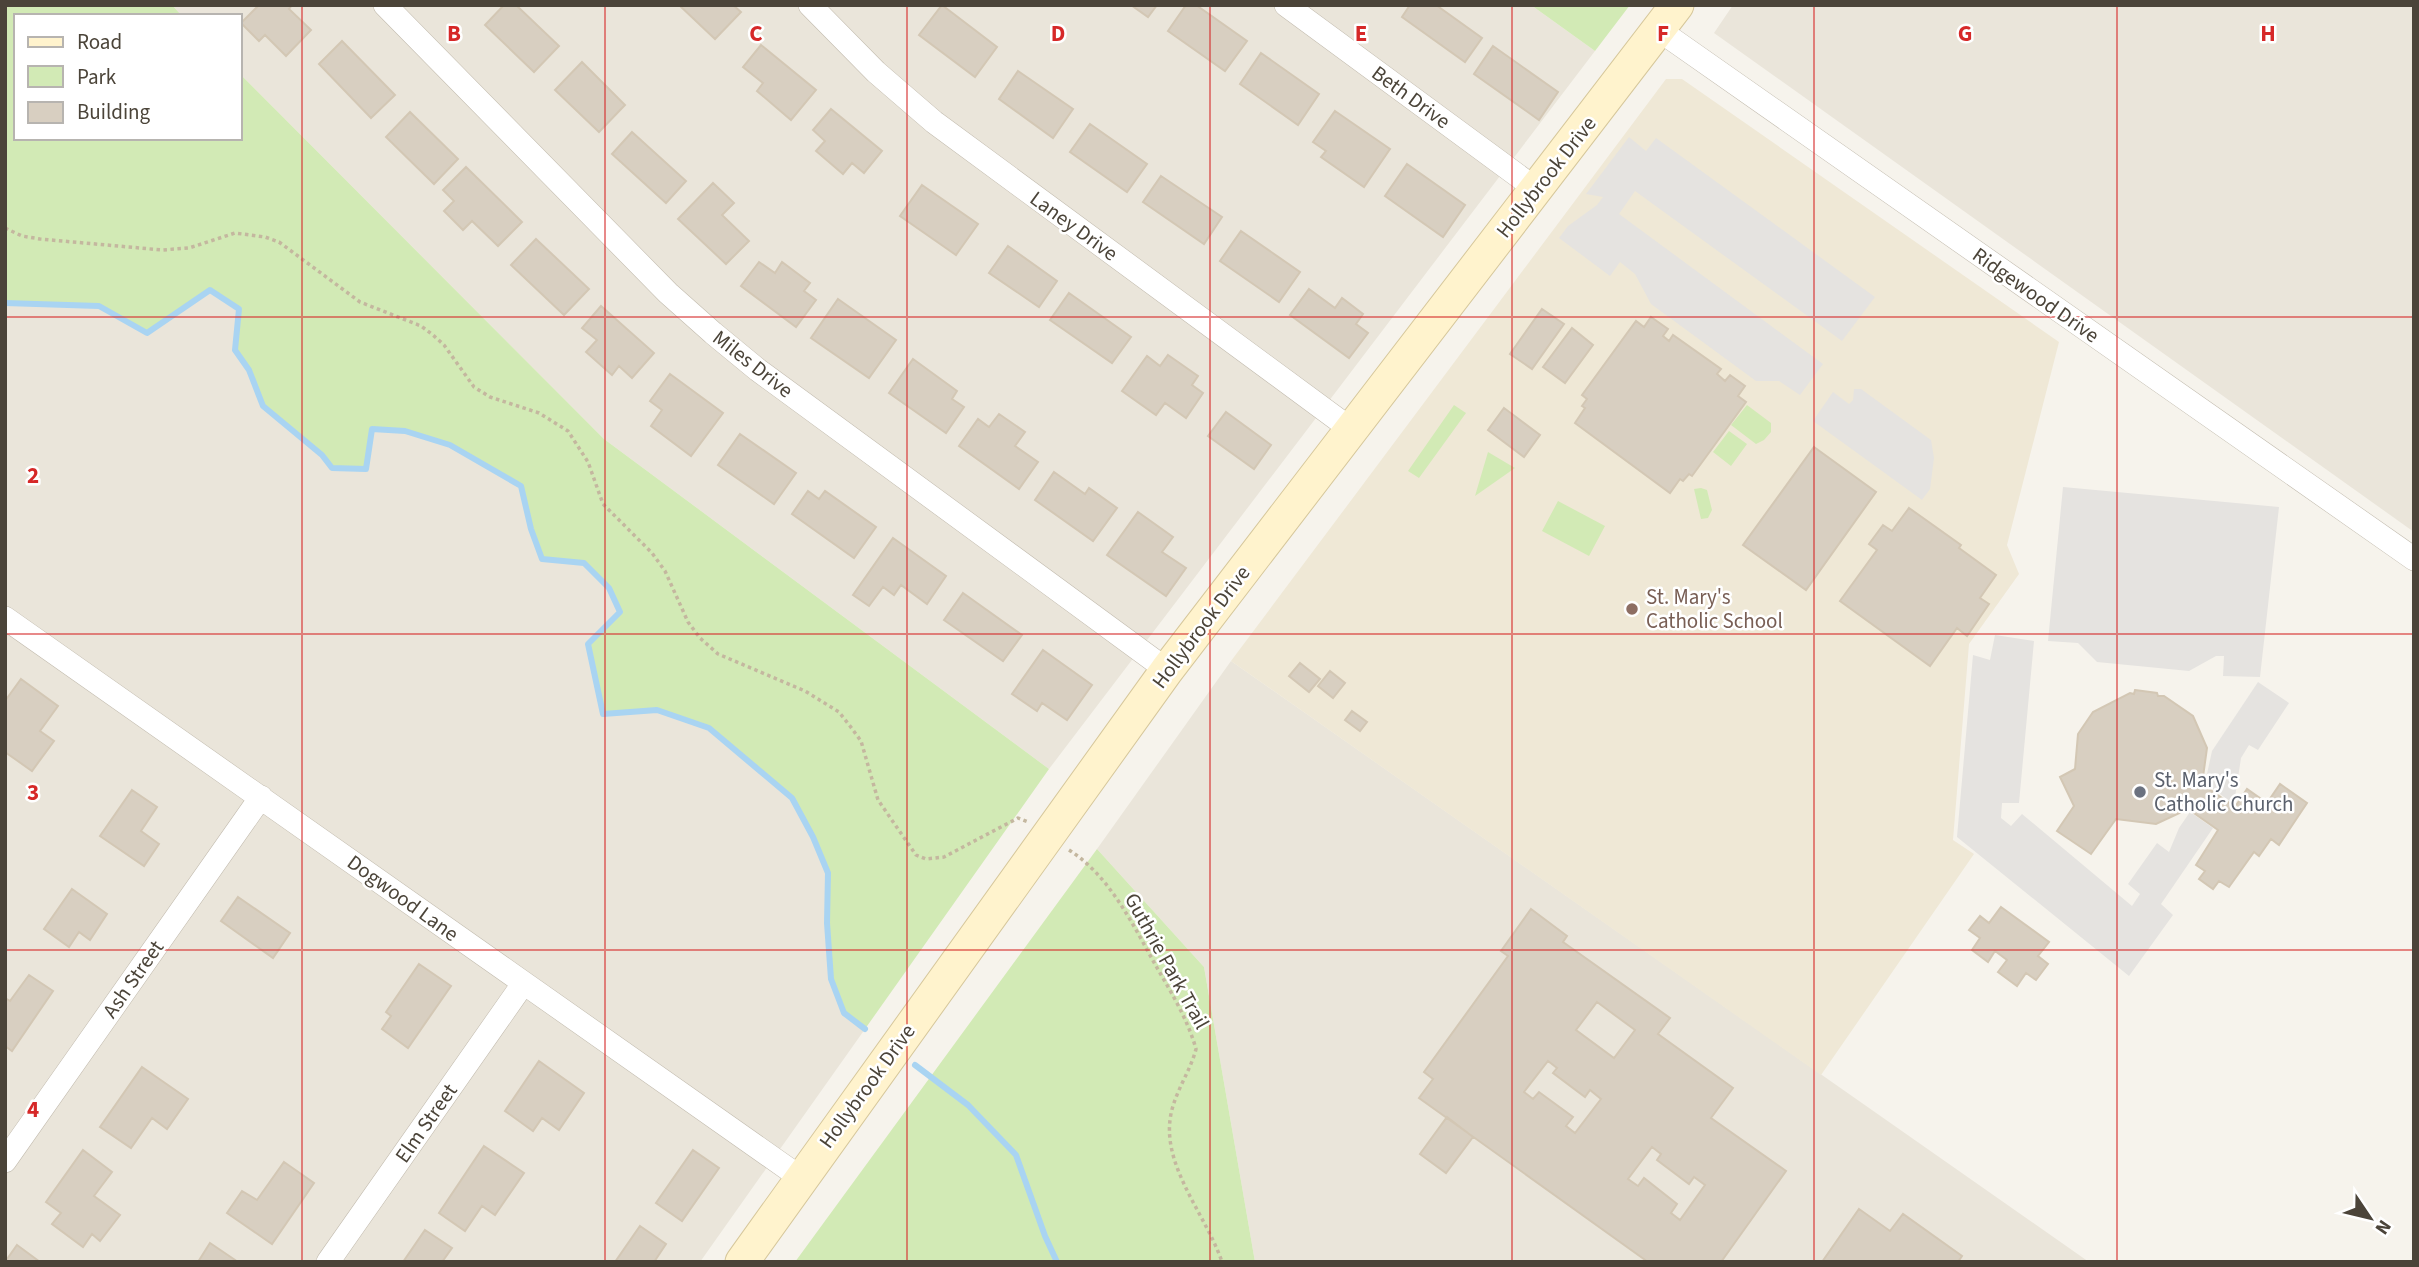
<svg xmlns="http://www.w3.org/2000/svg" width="2419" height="1267" font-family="'Source Sans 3',sans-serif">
	<rect width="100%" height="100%" fill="#f6f3ec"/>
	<path fill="#eae5da" d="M172,5H1531L1595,51L1049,769L604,439L240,74V16H182Z
		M1733,5H2414V532L1714,33Z
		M210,290L239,309L235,350L249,370L263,405L322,455L332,468L372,429L405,431L450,445L521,486L531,529L542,558L584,563L609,588L620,612L588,644L603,713L657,710L709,728L792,798L813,837L828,873L827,923L831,979L844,1013L865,1029L700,1262H5V303L99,306L147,333Z
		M1231,661L2089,1262H1255L1204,967L1097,849Z"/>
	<path fill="#efe8d6" d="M1666,79H1682L2059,342L2007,545L2019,574L1969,644L1953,840L1974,854L1821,1075L1231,661Z"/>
	<path fill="#d2eab5" d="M5,5H172L182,16H16V138H240V74L604,439L1049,769L865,1029L844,1013L831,979L828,873L792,798L709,728L657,710L603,714L588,644L620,612L609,588L584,563L542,559L521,486C468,454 435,433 372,429L366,469L332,468L321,455L263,406L249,370L235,350L239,309L210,290L147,333L99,306L5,303Z
		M1531,5H1630L1595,51Z
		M1454,405L1466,413L1419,478L1408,471Z
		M1747,405L1771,423V432L1764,440L1756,444L1731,425Z
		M1729,431L1747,444L1731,466L1713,452Z
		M1488,452L1515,468L1475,496Z
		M1701,488L1707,490L1712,510L1708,518L1701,519L1694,489Z
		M1558,501L1605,526L1589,556L1542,531Z
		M1097,849L1204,967L1255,1262H795Z"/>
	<path fill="#e5e3e0" d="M1629,137L1646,151L1656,138L1875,297L1842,341L1635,191L1619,214L1823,364L1800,395L1779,381H1756L1651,304L1635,274L1620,262L1610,276L1559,238L1568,226L1597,205L1603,197L1586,194Z
		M1854,389H1861L1931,440L1934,458L1930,489L1922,500L1813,421L1833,392L1849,404L1853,400Z
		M2063,487L2279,507L2260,677L2223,676L2224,656H2216L2189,671L2097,662L2078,643L2048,641Z
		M1995,635L2034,641L2019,803H2002L2001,818L2011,826L2022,814L2132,906L2140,894L2128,884L2157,843L2169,852L2179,828L2190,812L2213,828L2161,904L2173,915L2129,976L1957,837L1973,655L1990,660Z
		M2258,682L2289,703L2258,750L2249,745L2241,758L2235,797L2231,802L2205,783L2212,751Z"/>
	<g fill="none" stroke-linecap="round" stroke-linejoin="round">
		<path stroke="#a9d4f2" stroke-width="6" d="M5,303L99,306L147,333L210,290L239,309L235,350L249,370L263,406L322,455L332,468L366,469L372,429L405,431L450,445L521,486L531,529L542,559L584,563L609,588L620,612L588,644L603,714L657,710L709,728L792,798L813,837L828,873L827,923L831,979L844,1013L865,1029
			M915,1065L968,1105L1016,1155L1045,1236L1057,1262"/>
	</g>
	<path fill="#d8cfc1" stroke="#d3c7b4" stroke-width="2" fill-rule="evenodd" d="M259,5H292L289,9L311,30L286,56L265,35L259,41L241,23Z
		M504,5H516L559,46L534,72L485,25Z
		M679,5H733L741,12L715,39Z
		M942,5L997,47L975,77L919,35Z
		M1131,5H1157L1148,17Z
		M1186,5H1196L1247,41L1225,71L1168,31Z
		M1410,5H1436L1482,38L1465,62L1402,17Z
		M342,41L395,95L371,118L319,64Z
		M761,45L816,90L791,120L757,91L763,83L743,67Z
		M1493,46L1558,92L1539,120L1474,74Z
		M1261,53L1319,94L1298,125L1240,84Z
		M582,62L625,105L599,132L555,90Z
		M1018,71L1073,109L1053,138L999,99Z
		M831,109L882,151L864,173L852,163L843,174L816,151L825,141L813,130Z
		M1335,111L1390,149L1364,187L1321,157L1326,151L1313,142Z
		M410,112L458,159L434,184L386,137Z
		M1090,124L1147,164L1127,192L1070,152Z
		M632,132L686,181L666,203L612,154Z
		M1407,164L1465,205L1443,237L1385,196Z
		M466,167L522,222L498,246L472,221L463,230L444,211L454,201L443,190Z
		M1161,176L1222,217L1204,244L1143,202Z
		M713,183L734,203L722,215L749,241L726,264L678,219Z
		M922,185L978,224L956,255L900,216Z
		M1241,231L1300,272L1279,302L1220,261Z
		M536,239L589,289L564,315L511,265Z
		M1008,246L1057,281L1039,307L989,273Z
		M759,262L775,273L782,262L810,283L804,291L816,300L796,327L741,286Z
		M1309,289L1335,308L1342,298L1363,314L1356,324L1368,333L1349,358L1290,315Z
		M1069,293L1131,337L1112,363L1050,320Z
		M838,299L896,340L869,378L811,338Z
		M601,306L654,353L632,378L619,366L612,375L586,352L597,340L582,328Z
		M1542,309L1564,324L1532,369L1510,354Z
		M1651,317L1668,329L1663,336L1669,341L1673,335L1721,369L1717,374L1725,381L1730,375L1745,386L1738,396L1746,402L1692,476L1689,474L1683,481L1680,479L1670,493L1575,423L1585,408L1582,406L1587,399L1582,395L1636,321L1644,327Z
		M1572,328L1593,345L1565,383L1543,367Z
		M1168,355L1198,376L1192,385L1203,393L1186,418L1165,403L1156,415L1122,391L1147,356L1160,366Z
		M913,359L957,391L952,399L964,407L946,433L889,393Z
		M670,374L723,413L691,456L651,426L662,410L650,401Z
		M1504,408L1540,435L1524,457L1488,430Z
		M1226,412L1271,445L1254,469L1208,436Z
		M999,414L1025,432L1015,446L1038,462L1019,489L959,446L978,419L989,427Z
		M740,434L796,473L774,504L718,465Z
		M1814,447L1876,492L1806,590L1743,545Z
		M1054,472L1085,494L1089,488L1117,508L1093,541L1035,500Z
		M808,491L819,499L825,491L876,527L854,558L792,514Z
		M1909,508L1961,545L1959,548L1996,575L1980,598L1989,604L1967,636L1957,628L1930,666L1840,601L1877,550L1869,544L1883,525L1892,531Z
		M1138,512L1173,537L1162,552L1186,568L1166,596L1107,555Z
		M893,538L946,576L927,604L901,585L894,595L883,587L869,606L853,595Z
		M963,593L1022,635L1003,661L944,620Z
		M1043,650L1092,685L1067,720L1042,703L1037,711L1012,694Z
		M1300,663L1320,679L1309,692L1289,676Z
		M1330,671L1345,683L1333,698L1318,686Z
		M21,679L58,706L40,731L54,741L32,771L5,752V701Z
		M2135,690L2157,693L2158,696H2164L2193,716L2207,748L2202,784L2235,807L2247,789L2267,803L2280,784L2307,803L2279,845L2271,839L2259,856L2254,852L2229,887L2219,881L2213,889L2199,879L2205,871L2196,865L2218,830L2188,809L2156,824L2116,819L2091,854L2057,831L2074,806L2060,777L2075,769L2078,734L2093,712L2130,693L2134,694Z
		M1352,711L1367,722L1360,731L1345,720Z
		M132,790L157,807L141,831L159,844L144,866L100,836Z
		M72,889L107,914L90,940L79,932L69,947L44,929Z
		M238,897L290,933L273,958L221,921Z
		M2001,907L2049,942L2038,956L2048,964L2036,980L2026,973L2017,986L1998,972L2007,960L1995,951L1988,962L1972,950L1980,938L1969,930L1980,916L1989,923Z
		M1531,909L1567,936L1563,942L1670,1018L1658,1034L1733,1088L1711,1118L1786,1171L1721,1262H1648L1419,1098L1433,1079L1424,1072L1508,956L1501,951ZM1597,1002L1635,1030L1614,1058L1576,1030ZM1548,1061L1557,1068L1553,1073L1585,1097L1590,1090L1601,1099L1575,1133L1566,1126L1573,1117L1539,1092L1533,1099L1524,1092ZM1652,1147L1661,1154L1657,1160L1689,1184L1694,1177L1705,1185L1680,1220L1671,1213L1677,1204L1644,1178L1638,1186L1628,1179Z
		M419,964L451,986L408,1048L382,1029L391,1016L386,1012Z
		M29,975L53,991L12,1051L5,1046V998L10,1001Z
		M539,1061L584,1093L559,1130L542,1118L533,1131L505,1111Z
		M142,1067L188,1099L167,1129L152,1118L131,1148L100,1127Z
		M1447,1117L1473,1137L1446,1173L1420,1154Z
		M484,1146L524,1173L495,1215L482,1206L465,1231L439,1213Z
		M83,1150L112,1172L94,1196L120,1215L100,1241L92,1234L83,1247L52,1224L61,1213L46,1202Z
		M693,1150L719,1168L682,1221L656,1203Z
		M284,1162L314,1183L272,1244L227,1213L242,1191L257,1200Z
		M1859,1209L1890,1231L1903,1214L1962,1256L1958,1262H1822Z
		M640,1226L666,1244L654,1262H615Z
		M425,1230L452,1248L442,1262H403Z
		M210,1243L238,1262H198Z
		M17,1245L40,1262H5Z"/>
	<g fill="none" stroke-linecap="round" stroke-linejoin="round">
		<g stroke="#c2bbae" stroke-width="24">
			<path id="minor" d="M385,5L668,293L713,333L758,370L1167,670
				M810,5L876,72L934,122L1352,430
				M1286,5L1536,189
				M1659,30L2414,559
				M5,618L801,1178
				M5,1161L261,797
				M328,1262L523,984"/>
		</g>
		<g stroke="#d6c79b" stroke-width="35">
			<path id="secondary" d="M742,1262L1167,670L1677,5"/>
		</g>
		<path stroke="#c4b79f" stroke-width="3.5" stroke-dasharray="3.5 3.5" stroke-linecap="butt" d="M5,228L22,236L40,239L162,250L189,248L235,233L265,237L279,242L360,302L421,326L433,335L444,345L474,387L490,397L539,413L568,431L588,462L603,504L652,553L665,571L688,622L700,638L718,654L805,691L839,712L850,726L861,741L878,800L916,855L926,859L944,857L1018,818L1028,822
			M1069,850C1110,876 1133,925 1156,966C1171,992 1188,1020 1196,1049C1190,1073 1173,1094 1170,1120C1164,1169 1207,1217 1222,1262"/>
		<use href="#minor" stroke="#fff" stroke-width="23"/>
		<use href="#secondary" stroke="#fff3cd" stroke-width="33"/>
	</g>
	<path fill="none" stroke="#d62828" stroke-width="2" stroke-opacity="0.55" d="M302,5V1262M605,5V1262M907,5V1262M1210,5V1262M1512,5V1262M1814,5V1262M2117,5V1262M5,317H2414M5,634H2414M5,950H2414"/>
	<circle fill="#8d6e63" stroke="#fff" stroke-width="2.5" cx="1632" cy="609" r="7"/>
	<circle fill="#6b7280" stroke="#fff" stroke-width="2.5" cx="2140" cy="792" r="7"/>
	<g text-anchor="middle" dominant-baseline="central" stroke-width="5" stroke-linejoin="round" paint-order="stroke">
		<g font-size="21" fill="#4b4439" stroke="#fff">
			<text transform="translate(1411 97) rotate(36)">Beth Drive</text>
			<text transform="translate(1546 177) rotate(-52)">Hollybrook Drive</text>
			<text transform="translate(1074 226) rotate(36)">Laney Drive</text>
			<text transform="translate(2036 295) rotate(35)">Ridgewood Drive</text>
			<text transform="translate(753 364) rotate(38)">Miles Drive</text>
			<text transform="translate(1201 627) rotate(-53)">Hollybrook Drive</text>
			<text transform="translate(403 898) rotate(36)">Dogwood Lane</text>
			<text transform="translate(1167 961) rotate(61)">Guthrie Park Trail</text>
			<text transform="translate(133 979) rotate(-55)">Ash Street</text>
			<text transform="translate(867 1086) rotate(-54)">Hollybrook Drive</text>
			<text transform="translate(426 1123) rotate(-55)">Elm Street</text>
		</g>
		<g font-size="21" fill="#785e54" stroke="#fff" text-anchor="start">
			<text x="1646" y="597">St. Mary's<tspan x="1646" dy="24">Catholic School</tspan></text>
		</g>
		<g font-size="21" fill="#5b616d" stroke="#fff" text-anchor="start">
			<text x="2154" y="780">St. Mary's<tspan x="2154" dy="24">Catholic Church</tspan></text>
		</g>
	</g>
	<g font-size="23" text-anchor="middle" font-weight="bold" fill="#d62828" stroke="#fff" stroke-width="5" stroke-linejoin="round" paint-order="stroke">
		<text x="454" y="41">B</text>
		<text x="756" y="41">C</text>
		<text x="1058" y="41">D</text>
		<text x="1361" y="41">E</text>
		<text x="1663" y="41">F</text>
		<text x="1965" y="41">G</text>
		<text x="2268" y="41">H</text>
		<text x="33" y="483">2</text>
		<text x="33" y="800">3</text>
		<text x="33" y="1117">4</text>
	</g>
	<rect width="2419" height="1267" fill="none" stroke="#4b4439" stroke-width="14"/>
	<rect x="14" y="14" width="228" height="126" fill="#ffffff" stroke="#b7b4b0" stroke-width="2"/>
	<rect x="28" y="37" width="35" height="10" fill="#fff3cd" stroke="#b7b4b0" stroke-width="2"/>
	<text x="77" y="49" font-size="21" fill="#4b4439">Road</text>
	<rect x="28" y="66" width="35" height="21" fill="#d2eab5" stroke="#b7b4b0" stroke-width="2"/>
	<text x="77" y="84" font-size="21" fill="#4b4439">Park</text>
	<rect x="28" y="102" width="35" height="21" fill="#d8cfc1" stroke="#b7b4b0" stroke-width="2"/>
	<text x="77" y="119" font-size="21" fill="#4b4439">Building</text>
	<g transform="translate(2370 1218) rotate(125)" stroke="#ffffff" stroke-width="5" paint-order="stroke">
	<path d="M0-5L12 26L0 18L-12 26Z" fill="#4b4439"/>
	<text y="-10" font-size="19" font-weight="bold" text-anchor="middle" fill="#4b4439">N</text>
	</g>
</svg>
